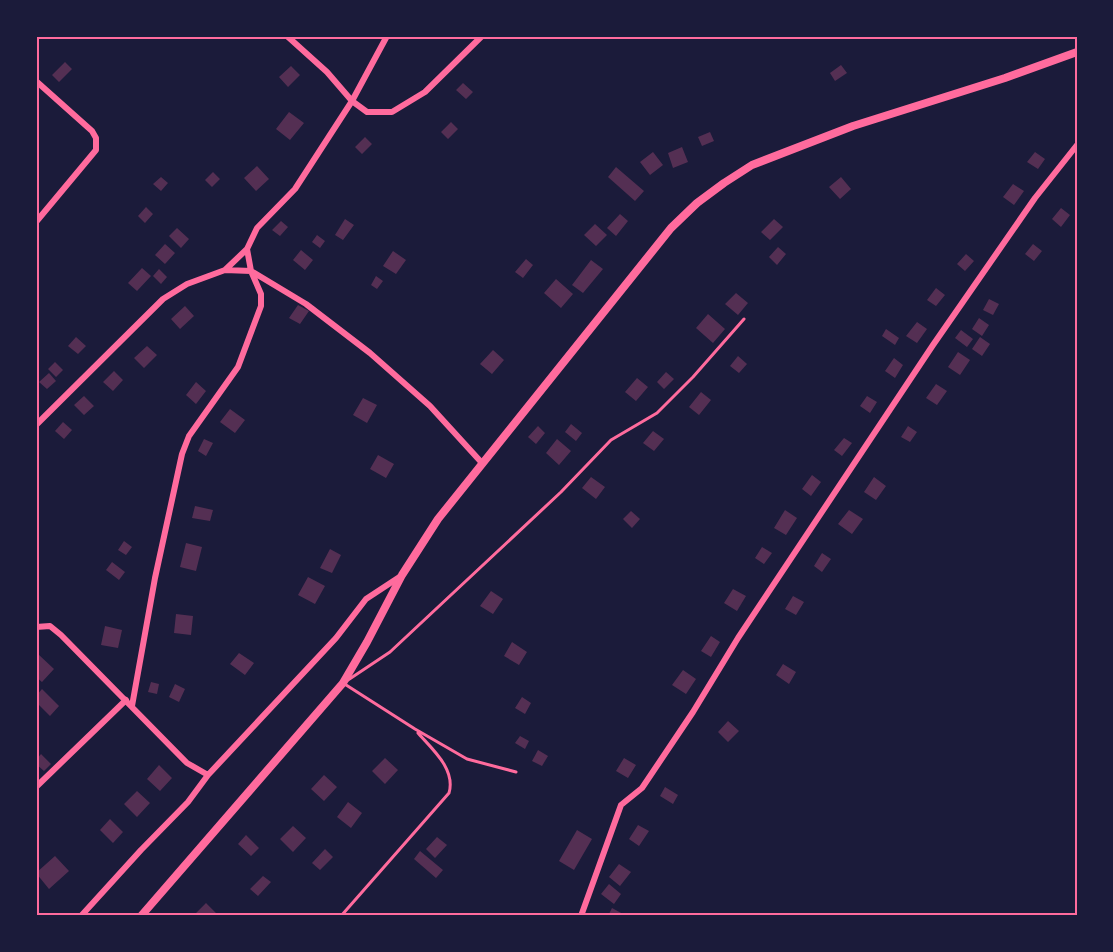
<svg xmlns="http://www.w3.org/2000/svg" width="1113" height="952" font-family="Montserrat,sans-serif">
	<rect width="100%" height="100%" fill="#1b1b3a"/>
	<path fill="#542f53" d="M65,62L72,69L59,82L52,75Z
		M841,65L847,73L835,81L830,73Z
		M291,66L300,75L288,87L279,77Z
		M463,83L473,92L466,99L456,90Z
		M289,112L304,123L290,140L276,129Z
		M451,122L458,129L448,139L441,132Z
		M710,132L714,141L702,146L698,137Z
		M365,137L372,144L362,154L355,147Z
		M682,147L688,162L673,168L668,153Z
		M653,152L663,165L650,175L640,162Z
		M1035,152L1045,159L1038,169L1027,162Z
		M257,166L269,179L256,191L244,178Z
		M616,167L644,191L635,201L608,177Z
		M213,172L220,179L212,187L205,180Z
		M161,177L168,183L161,191L153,184Z
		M841,177L851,189L840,199L829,187Z
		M1013,184L1024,191L1014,205L1003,197Z
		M146,207L153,214L145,223L138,216Z
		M1061,208L1070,215L1061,227L1052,219Z
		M620,214L628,221L616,236L607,228Z
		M345,219L354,225L343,240L335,235Z
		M774,219L783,227L770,240L761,232Z
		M281,221L288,227L280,236L272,230Z
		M595,224L607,235L596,246L584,235Z
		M177,228L189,239L181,248L169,236Z
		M317,235L325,241L320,248L312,242Z
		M165,244L175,253L165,264L155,255Z
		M1033,244L1042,251L1034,261L1025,254Z
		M778,247L786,254L777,265L769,257Z
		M301,250L313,260L305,270L293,260Z
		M393,251L406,260L396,274L383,266Z
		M966,254L974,261L965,271L957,264Z
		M526,259L533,265L523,278L515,272Z
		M591,260L603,269L583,293L572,285Z
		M142,268L151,276L137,291L128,283Z
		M159,269L167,277L161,284L153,276Z
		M376,276L383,281L377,289L371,285Z
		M556,279L573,294L561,308L544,293Z
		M936,288L945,295L936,306L927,300Z
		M736,293L748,303L738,315L725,304Z
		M989,299L999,304L993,315L983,310Z
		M298,305L309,311L300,324L289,318Z
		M185,306L194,316L180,329L171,319Z
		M708,314L725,329L713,343L696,328Z
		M979,318L989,325L982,336L972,329Z
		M917,322L927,329L917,343L906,336Z
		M886,329L899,338L895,345L882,336Z
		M961,330L973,339L967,347L955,338Z
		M76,337L86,346L78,354L68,346Z
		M980,337L990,344L982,356L972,349Z
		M147,346L157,355L144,368L134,358Z
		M493,350L504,360L492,374L480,364Z
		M958,352L970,360L960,375L948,367Z
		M738,356L747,364L739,373L730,366Z
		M894,358L903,365L895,378L885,371Z
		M55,362L63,370L56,377L48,369Z
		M114,371L123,380L113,391L103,382Z
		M666,372L674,379L664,389L657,382Z
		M49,373L56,381L47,389L39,382Z
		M637,378L648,387L636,401L625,392Z
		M196,382L206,391L196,404L186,395Z
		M936,384L947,391L937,405L926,398Z
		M701,392L711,400L699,415L689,407Z
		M84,396L94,406L84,415L74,405Z
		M867,396L877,402L870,413L860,406Z
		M363,398L377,405L367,423L353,415Z
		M230,409L245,420L235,433L220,422Z
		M63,422L72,430L64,439L55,431Z
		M571,424L582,433L576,441L565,432Z
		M538,426L545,433L536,444L528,437Z
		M908,426L917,432L910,442L901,437Z
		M653,431L664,439L654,451L643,443Z
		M844,438L852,443L842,456L834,450Z
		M204,439L213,443L206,456L198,451Z
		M557,439L571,451L559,465L546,453Z
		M378,455L394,464L386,478L370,469Z
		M812,475L821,482L811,496L802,489Z
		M591,477L605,487L596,499L582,488Z
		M874,477L886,486L876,500L864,492Z
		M195,506L213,510L210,521L192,518Z
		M785,510L797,518L786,535L774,528Z
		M849,510L863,519L852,534L838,524Z
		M631,511L640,519L632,528L623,519Z
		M124,541L132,547L126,555L118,550Z
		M186,543L202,547L196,571L180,567Z
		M762,547L772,553L764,564L755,558Z
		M330,549L341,555L332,573L320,568Z
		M822,553L831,559L822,572L814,566Z
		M112,562L125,572L119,580L106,570Z
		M308,577L325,586L315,604L298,595Z
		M733,589L746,596L737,611L724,603Z
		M491,591L503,599L493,614L480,606Z
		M793,596L804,602L796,615L785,609Z
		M176,614L193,616L191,635L174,633Z
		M105,626L122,630L118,648L101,645Z
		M711,636L720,642L711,657L701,651Z
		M512,642L527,652L519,665L504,656Z
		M239,653L254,663L245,675L230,664Z
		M38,654L54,669L42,682L36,677V656Z
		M783,664L796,672L789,684L776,675Z
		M683,670L696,679L686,694L672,685Z
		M151,682L159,684L157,694L148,692Z
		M175,684L185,689L179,702L169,697Z
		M42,689L59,706L50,716L36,702V696Z
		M522,697L531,703L525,714L515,708Z
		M728,721L739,731L728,742L718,732Z
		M520,736L529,741L525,749L515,743Z
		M538,750L548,756L542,766L532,761Z
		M41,754L51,764L44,771L36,764V760Z
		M385,758L398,770L385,784L372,771Z
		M624,758L636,765L628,778L616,771Z
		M159,765L172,778L160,791L147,779Z
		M324,775L337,787L324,801L311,789Z
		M665,787L678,795L673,804L660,796Z
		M137,791L150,803L137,817L124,804Z
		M348,802L362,813L351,828L337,817Z
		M110,819L123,832L113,843L100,830Z
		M638,825L649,831L639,846L629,839Z
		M293,826L306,838L293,852L280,839Z
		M577,830L592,839L574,870L559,861Z
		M246,835L259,848L251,856L238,844Z
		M437,837L447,845L435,858L426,849Z
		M325,849L333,857L320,870L312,863Z
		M420,851L443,870L436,878L414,859Z
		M55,856L69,871L49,889L36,873Z
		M619,864L631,872L620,886L609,877Z
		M263,876L271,882L258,896L250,889Z
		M609,884L621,894L614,904L601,894Z
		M206,903L219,916H193Z
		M612,908L623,914L622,916H608Z"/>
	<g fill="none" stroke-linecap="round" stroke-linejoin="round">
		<path stroke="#ff6b9d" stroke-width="3" d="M348,680L390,652L561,492L611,440L657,413L693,377L744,319
			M343,683L415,729L467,759L516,772
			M341,916L449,793C456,769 432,749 418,733"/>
		<path stroke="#ff6b9d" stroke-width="6" d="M387,36L352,101L367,112H392L425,92L482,36
			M36,81L92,131L96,138V150L36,222
			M225,270L251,271L306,304L370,353L430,406L482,463
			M36,425L163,299L187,284L225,270L247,249L257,228L295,189L352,101L327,72L287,36
			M36,627L50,626L61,635L187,763L208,775
			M132,706L155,578L182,454L189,436L238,367L261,306V294L251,271L247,249
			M36,787L126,700
			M81,916L141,850L188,802L208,775L336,638L366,599L401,576
			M581,916L621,805L642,788L693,712L738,638L933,345L1035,198L1077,145"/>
		<path stroke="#ff6b9d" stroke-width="8" d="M141,916L343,683L367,642L402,575L438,519L671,228L697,203L724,183L752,165L853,126L1005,78L1077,52"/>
	</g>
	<rect width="1113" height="952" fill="none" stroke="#1b1b3a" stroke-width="75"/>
	<rect x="38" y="38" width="1038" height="876" fill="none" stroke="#ff6b9d" stroke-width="2"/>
</svg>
